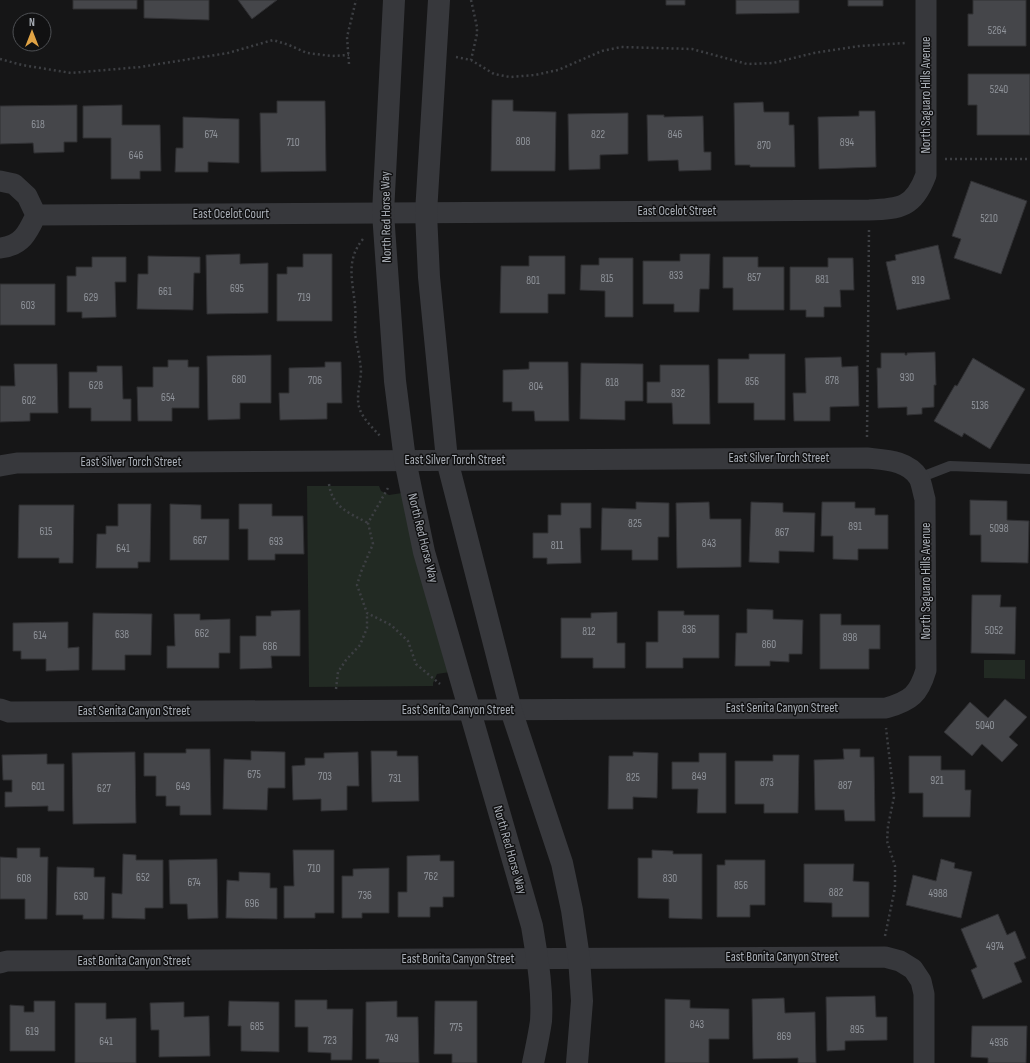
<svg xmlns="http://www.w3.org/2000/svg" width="1030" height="1063" font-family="'Sofia Sans Condensed',sans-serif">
	<rect width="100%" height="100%" fill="#161617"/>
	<path fill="#222a23" d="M307,486H379L381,491L389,495L402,493L450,672L437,674L433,683V686L309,687Z
		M984,660H1025V679L984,678Z"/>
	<path fill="#45464a" stroke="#303033" d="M73,0H137V9H73Z
		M144,0H209V20L144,18Z
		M238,0H277L252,19Z
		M666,0H685V5H666Z
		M736,0H799V13L736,14Z
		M848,0H883V6H848Z
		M973,0H1026V46H968V14H973Z
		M968,74H1030V135H977V105H968Z
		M492,100H513V111L556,112L555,171H491Z
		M277,101H325L326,171L261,172L260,113H277Z
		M763,102L764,112H789V125H794L795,167H750V165H735L734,103Z
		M77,105V142H64V152L34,153L33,143L0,144V106Z
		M122,105V125H160L161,171H140V179H111V138H83V106Z
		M859,111H875L876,167L819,169L818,117L859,116Z
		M628,113V154L600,155V169L569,170L568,114Z
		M647,115H664V117L703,116L704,152H711V170L679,171L678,160L648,161Z
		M183,117L239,119V163L208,162V172H175L176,148H183Z
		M971,181L1027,201L1001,274L954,258L961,239L952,236Z
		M938,245L950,299L897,310L886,262L896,260L895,255Z
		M240,254V264L268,263V313L207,314L206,255Z
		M303,254H332V321H277V274H287V267H303Z
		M680,254H710L709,289H700L699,312H674V304H643V261H680Z
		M148,256L200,257V273H194L193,310L137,309L138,274H148Z
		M529,256H565V294H548V313H500L501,266H529Z
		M92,257H126V282H115L116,317L82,318V312H67V276H76V267H92Z
		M723,257H758V267H784V310H733V288H723Z
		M599,258H633V317H605V291L580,290L581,265H599Z
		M828,258H853L854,290H840L841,307H824V317H806V310H790V267H828Z
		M0,284H55V325H0Z
		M935,352L936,385H934V407L922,408V414L907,415V407L878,408L877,368H881V353H905V355H907V353Z
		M749,354H785V420H754V403H718V359H749Z
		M271,355V403H240V419L208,420L207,356Z
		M841,357L842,367L858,366L859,406L830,407V421H794L793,393H806L805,358Z
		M973,358L1025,389L990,449L964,433L962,437L934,421L955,385L957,386Z
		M168,360H188V367H199V408H172V421H138L137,387H153V367H168Z
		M325,362H341L342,403H327V419L280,420L279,393H289V368L325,367Z
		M529,362H568L569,421H535L534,411H512V402H503V370L529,369Z
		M581,363L643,364V401H625V420L580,419Z
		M14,364H57L58,413H30V421L0,422V386H15Z
		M660,365H709L710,424H673L672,403H647V382H660Z
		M97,366H122L123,399H131V421H91V408H69V372H97Z
		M970,500L1007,501V520L1029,521L1028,563L981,562V535H970Z
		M636,502L669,503V537H658V560H632V550H601L602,508L636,509Z
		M709,502L710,519H741V567L677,568L676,503Z
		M751,502L783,503V512L815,513L814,552L779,551V563L749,562Z
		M822,502H855V508H875V515H888V549H858V560L833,559V536H821Z
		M561,503H591V528H580L581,563L547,564V558H533V533H548V515H561Z
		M118,504H151L150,562H138V568H96L97,534H106V526H118Z
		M170,504L201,505V519H229V560H170Z
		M239,504H272V516H303L304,554H275V560H248V529H239Z
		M19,505H74L73,563H59V558H18Z
		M972,595H1001L1000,607H1016L1015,654L971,653Z
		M747,609L773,610V619L803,620L802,654H789V662L770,661V666H735L736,633H747Z
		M300,610V656H271L272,668L240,669V636H256V616H271V611Z
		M658,611H684V615H719V658H683V668H646V642H658Z
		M617,612V643H625V668H593V658H561V618H591V613Z
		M93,613L152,614L151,655H125V670H92Z
		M174,614H200V620L230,619V653H219V668H167V646H175Z
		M820,614H841V625H880V649H869V669H820Z
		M68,622V648L79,647V670L46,671V659H21V651H13V623Z
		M1005,699L1027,717L1009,737L1018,745L1002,762L982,744L972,756L944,732L970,702L988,718Z
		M186,749H210L211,815H180V806H166V796H156V776H144V753H186Z
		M843,749H860V757H874L875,821H845L844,810H815L814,760L844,759Z
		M251,751L285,752V788H268L267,810L223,809L224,759L251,760Z
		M371,751H397V756H418L419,801L372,802Z
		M135,752L136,823L73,824L72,753Z
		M358,752L359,786H347V810L321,811V799L293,800L292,766L305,765V758H324V753Z
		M633,752L658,753L657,798L633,797V809H608L609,756H633Z
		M699,753H726V813H697L698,789H672V762H699Z
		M47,754V764H64V811H48V806L5,807V792H12V780H3L2,755Z
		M773,755H799L798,813H764V804H735V761H773Z
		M909,756H941V770H965V790H971L970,817H923V793H909Z
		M17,848H40V857H48L47,919H25V899H0V857L17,858Z
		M293,850H334V913H315V918H284V886H294Z
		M652,850L673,851V854H702V919L669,918V899L638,898V858H652Z
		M123,854L136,855V860H163V908H145V919L112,918V893L122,894Z
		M440,855V861H454V897H443V907H430V917H398V892H407V856Z
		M217,859L218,918L188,919L187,904H170L169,860Z
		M941,859L955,863L954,868L972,872L961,918L906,905L913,875L936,881Z
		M725,860H765V905H750V917H717V865H725Z
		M804,864H854L853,881L869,882V917H832V903L804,902Z
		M57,867L94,868V877H105L104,919H83V915H56Z
		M389,868V913H362V918H342V876H353V869Z
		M239,872L270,873V888H277V919L226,918L227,880L239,881Z
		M998,914L1007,935L1015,931L1026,958L1014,963L1022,982L983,999L971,970L977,967L961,929Z
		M875,996L876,1017H887V1040L845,1041V1050L827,1051L826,997Z
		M784,998L785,1013L815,1012L816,1063H798V1058L753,1059L752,999Z
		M665,999L690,1000V1008L729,1009V1039H709V1063H665Z
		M295,1000H327V1009H353L352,1060H331V1053L308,1052V1027H295Z
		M34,1001H55V1051H10V1005L24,1006V1012H34Z
		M229,1001L279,1002V1052L241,1051V1026H228Z
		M397,1001V1017H418L419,1063H379V1059H366V1002Z
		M435,1001H477V1063H452V1054H434Z
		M184,1002V1017L209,1016L210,1056L159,1057V1030H151L150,1003Z
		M75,1003H106V1019L136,1018V1063H75Z
		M972,1026H1027L1026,1063H988V1058L971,1057Z"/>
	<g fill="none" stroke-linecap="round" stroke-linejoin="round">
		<path stroke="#3d3f43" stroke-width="2.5" stroke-dasharray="2 3" stroke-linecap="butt" d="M471,0L477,27V34L471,60
			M456,57L471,60L494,74L510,77L535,75L558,70L602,51L621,47L692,49L747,64L773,63L814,53L860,46L905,43
			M0,59L22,65L71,73L140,67L228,53L273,40L289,45L307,53L332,56L349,55
			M349,64L347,37L356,0
			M945,159H1030
			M363,239C345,261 353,281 355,306C356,315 355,325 355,334C357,346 360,358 361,370C361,383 355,397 360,410C364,420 373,428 380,436
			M867,437L869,230
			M329,484C332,507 349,513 368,523
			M388,488L368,523L373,544L361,572L357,585L367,613L391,625L408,641L416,664L440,684
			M336,689L338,672L346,660L360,645L367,628V613
			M885,936L895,888V866L887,841L888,826L894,797L886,728"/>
		<path stroke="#37383c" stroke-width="10" d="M919,478L950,466L1030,469"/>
		<path stroke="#37383c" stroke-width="21" d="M0,181L14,184L27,196L36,215
			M36,215L869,210C901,209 914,207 926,175V0
			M0,248C22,246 28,232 36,215
			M0,466L17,463L867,458C885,460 908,460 919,478C922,484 923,493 925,499L926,670C919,694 911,701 886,708L9,712L0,709
			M0,963L7,961L885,957L900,961L913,969L921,981L924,994V1063"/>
		<path stroke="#37383c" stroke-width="22" d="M394,0L383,213L395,381L405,460L424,552L532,926C537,957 543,989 541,1021C539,1035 536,1049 533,1063
			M439,0L426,213L429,277L447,460L511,710L562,863L572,910L579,958L582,1001L577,1063"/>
	</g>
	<g text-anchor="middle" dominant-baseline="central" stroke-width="3" stroke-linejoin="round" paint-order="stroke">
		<g font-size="11" fill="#90949b">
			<text x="997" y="30">5264</text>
			<text x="999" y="89">5240</text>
			<text x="38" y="124">618</text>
			<text x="211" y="134">674</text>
			<text x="598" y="134">822</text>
			<text x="675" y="134">846</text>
			<text x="523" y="141">808</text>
			<text x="293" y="142">710</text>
			<text x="847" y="142">894</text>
			<text x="764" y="145">870</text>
			<text x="136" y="155">646</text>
			<text x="989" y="218">5210</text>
			<text x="676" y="275">833</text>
			<text x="754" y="277">857</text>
			<text x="607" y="278">815</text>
			<text x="822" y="279">881</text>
			<text x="533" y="280">801</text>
			<text x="918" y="280">919</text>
			<text x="237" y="288">695</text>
			<text x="165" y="291">661</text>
			<text x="91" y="297">629</text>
			<text x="304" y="297">719</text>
			<text x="28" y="305">603</text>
			<text x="907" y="377">930</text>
			<text x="239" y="379">680</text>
			<text x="315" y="380">706</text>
			<text x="832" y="380">878</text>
			<text x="752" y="381">856</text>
			<text x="612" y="382">818</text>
			<text x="96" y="385">628</text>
			<text x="536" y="386">804</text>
			<text x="678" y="393">832</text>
			<text x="168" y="397">654</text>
			<text x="29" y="400">602</text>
			<text x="980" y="405">5136</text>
			<text x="635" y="523">825</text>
			<text x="855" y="526">891</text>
			<text x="999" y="528">5098</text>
			<text x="46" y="531">615</text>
			<text x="782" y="532">867</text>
			<text x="200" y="540">667</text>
			<text x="276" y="541">693</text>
			<text x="709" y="543">843</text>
			<text x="557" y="545">811</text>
			<text x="123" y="548">641</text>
			<text x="689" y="629">836</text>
			<text x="994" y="630">5052</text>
			<text x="589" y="631">812</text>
			<text x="202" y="633">662</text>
			<text x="122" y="634">638</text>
			<text x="40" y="635">614</text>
			<text x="850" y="637">898</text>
			<text x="769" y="644">860</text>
			<text x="270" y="646">686</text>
			<text x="985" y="725">5040</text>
			<text x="254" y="774">675</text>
			<text x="325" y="776">703</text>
			<text x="699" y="776">849</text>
			<text x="633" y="777">825</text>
			<text x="395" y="778">731</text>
			<text x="937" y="780">921</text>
			<text x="767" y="782">873</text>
			<text x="845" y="785">887</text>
			<text x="38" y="786">601</text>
			<text x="183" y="786">649</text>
			<text x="104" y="788">627</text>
			<text x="314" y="868">710</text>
			<text x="431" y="876">762</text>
			<text x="143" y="877">652</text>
			<text x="24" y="878">608</text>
			<text x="670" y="878">830</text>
			<text x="194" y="882">674</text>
			<text x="741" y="885">856</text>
			<text x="836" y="892">882</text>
			<text x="938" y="893">4988</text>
			<text x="365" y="895">736</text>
			<text x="81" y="896">630</text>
			<text x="252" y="903">696</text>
			<text x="995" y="946">4974</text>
			<text x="697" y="1024">843</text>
			<text x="257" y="1026">685</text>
			<text x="456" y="1027">775</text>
			<text x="857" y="1029">895</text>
			<text x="32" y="1031">619</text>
			<text x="784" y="1036">869</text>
			<text x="392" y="1038">749</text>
			<text x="330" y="1040">723</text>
			<text x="106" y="1041">641</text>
			<text x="999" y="1042">4936</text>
		</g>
		<g font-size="13" fill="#a9aeb6" stroke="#111112">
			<text transform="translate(926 95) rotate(-90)">North Saguaro Hills Avenue</text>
			<text x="677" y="211">East Ocelot Street</text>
			<text x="231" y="214">East Ocelot Court</text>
			<text transform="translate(386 217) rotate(-91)">North Red Horse Way</text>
			<text x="779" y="458">East Silver Torch Street</text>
			<text x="455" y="460">East Silver Torch Street</text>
			<text x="131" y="462">East Silver Torch Street</text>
			<text transform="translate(423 538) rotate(76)">North Red Horse Way</text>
			<text transform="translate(926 581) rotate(-90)">North Saguaro Hills Avenue</text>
			<text x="782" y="708">East Senita Canyon Street</text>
			<text x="458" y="710">East Senita Canyon Street</text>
			<text x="134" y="711">East Senita Canyon Street</text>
			<text transform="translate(510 850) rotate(74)">North Red Horse Way</text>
			<text x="782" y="957">East Bonita Canyon Street</text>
			<text x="458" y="959">East Bonita Canyon Street</text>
			<text x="134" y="961">East Bonita Canyon Street</text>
		</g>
	</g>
	<g transform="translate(32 32)"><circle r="19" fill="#111112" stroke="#4e5054"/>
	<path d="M0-3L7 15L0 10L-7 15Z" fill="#e0a345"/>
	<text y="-6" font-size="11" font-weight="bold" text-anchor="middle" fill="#a9aeb6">N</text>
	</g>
</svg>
